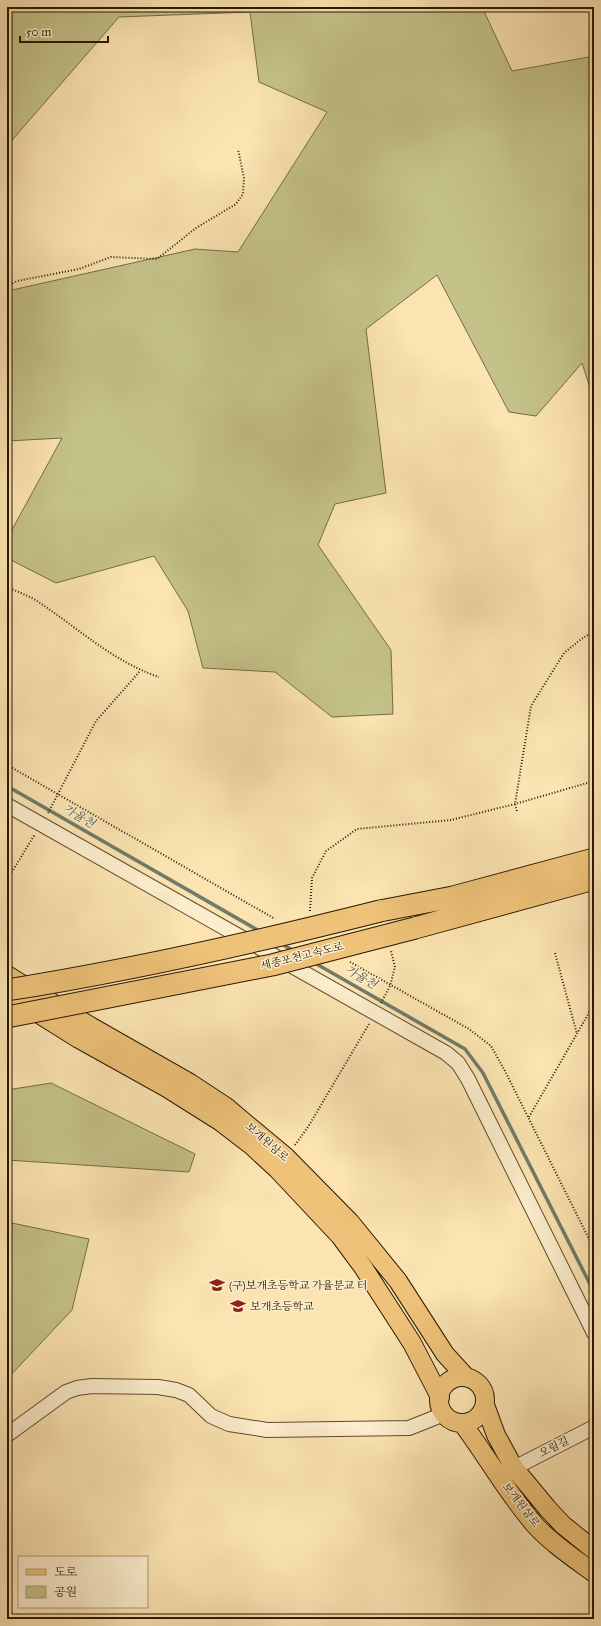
<svg xmlns="http://www.w3.org/2000/svg" width="601" height="1626" font-family="'IM FELL Great Primer','Noto Serif KR',serif">
	<rect width="100%" height="100%" fill="#fbe4b1"/>
	<filter id="stains"><feTurbulence type="fractalNoise" baseFrequency=".005" numOctaves="4"/><feColorMatrix values="0 0 0 0 .2 0 0 0 0 .09 0 0 0 0 .02 0 0 0 .5 -.17"/></filter>
	<radialGradient id="worn" r=".72"><stop offset=".6" stop-color="#630" stop-opacity="0"/><stop offset="1" stop-color="#630" stop-opacity=".3"/></radialGradient>
	<path fill="#c4c288" stroke="#766c44" d="M7,7H482L512,71L594,56V400L582,363L536,416L509,412L437,275L366,329L386,493L335,504L318,545L391,650L393,714L332,717L275,672L203,668L188,611L154,556L56,583L7,558V539L62,438L7,441V297L12,290L195,249L238,252L327,112L259,82L250,12L119,17L7,146Z
		M51,1083L195,1154L189,1172L7,1160V1090Z
		M7,1222L89,1239L72,1310L7,1379Z"/>
	<g fill="none" stroke-linecap="round" stroke-linejoin="round">
		<path stroke="#707b6a" stroke-width="3.5" d="M7,786L261,932
			M280,943L294,951
			M313,962L465,1049L483,1073L594,1292"/>
		<g stroke="#5e4a2d" stroke-width="16">
			<path id="minor" d="M7,805L446,1053L458,1063L468,1079L594,1333
				M7,1435L66,1392L77,1388L92,1386L158,1387L176,1390L189,1395L211,1416L229,1424L267,1430L409,1428L444,1414
				M514,1468L594,1427"/>
		</g>
		<g stroke="#291701" stroke-width="20">
			<path id="major" d="M7,975L90,1026L190,1083L225,1106L286,1157L350,1222L398,1281L445,1354L466,1377
				M7,994L79,1039L167,1088L221,1122L251,1145L278,1170L340,1236L363,1267L412,1343L440,1397
				M439 1400a23 23 0 1 1 46 0a23 23 0 1 1-46 0Z
				M485,1405L496,1435L514,1468L548,1509L563,1525L594,1550
				M462,1423C487,1456 507,1493 535,1525C551,1543 575,1559 594,1573"/>
		</g>
		<g stroke="#291701" stroke-width="23">
			<path id="highway" d="M380,911L453,897L594,859
				M415,928L594,879"/>
		</g>
		<path stroke="#291701" stroke-width="2" stroke-dasharray="1 2" stroke-linecap="butt" d="M7,286L17,281L79,269L111,257L157,259L196,228L236,204L243,194L244,178L238,149
			M7,587C18,592 30,596 40,603C79,629 114,662 159,677
			M7,765L275,919
			M517,811L515,804L531,706L564,653L580,640L594,631
			M48,813L96,721L140,671
			M7,880L35,834
			M310,911L312,878L326,851L357,829L451,820L515,804L594,781
			M555,953L577,1034
			M350,962L469,1029L491,1046L505,1071L594,1249
			M381,1003L390,986L395,967L391,951
			M529,1117L594,1004
			M295,1145L308,1127L369,1024"/>
		<use href="#minor" stroke="#fcedcc" stroke-width="14"/>
		<use href="#major" stroke="#eec278" stroke-width="18"/>
		<use href="#highway" stroke="#eec278" stroke-width="21"/>
		<g stroke="#291701" stroke-width="23" stroke-linecap="butt">
			<path id="highway-bridge" d="M7,990C133,970 257,942 380,911
				M7,1017L272,965L415,928"/>
		</g>
		<use href="#highway-bridge" stroke="#eec278" stroke-width="21"/>
	</g>
	<defs>
		<g id="school-bare" transform="scale(1.2)"><path d="M0-5L7-2L0 1L-7-2ZM-4 1L0 2.5L4 1V4Q0 6-4 4Z" fill="#8f2418" stroke="#fcedcc" stroke-width="2.5" paint-order="stroke"/></g>
	</defs>
	<g fill-rule="evenodd">
		<use href="#school-bare" x="217" y="1285"/>
		<use href="#school-bare" x="238" y="1306"/>
	</g>
	<g text-anchor="middle" dominant-baseline="central" stroke-width="3" stroke-linejoin="round" paint-order="stroke">
		<g font-size="11" fill="#291701" stroke="#fcedcc">
			<text transform="translate(302 956) rotate(-14)">세종포천고속도로</text>
			<text transform="translate(267 1142) rotate(41)">보개원삼로</text>
			<text transform="translate(554 1447) rotate(-27)">오림길</text>
			<text transform="translate(521 1505) rotate(52)">보개원삼로</text>
		</g>
		<g font-size="11" fill="#291701" stroke="#fcedcc" text-anchor="start">
			<text x="229" y="1285">(구)보개초등학교 가율분교 터</text>
			<text x="250" y="1306">보개초등학교</text>
		</g>
		<g font-size="12" font-style="italic" fill="#52513e" stroke="#fcedcc">
			<text transform="translate(79 816) rotate(30)">가율천</text>
			<text transform="translate(361 977) rotate(30)">가율천</text>
		</g>
	</g>
	<rect width="601" height="1626" fill="none" stroke="#fbe4b1" stroke-width="24"/>
	<rect x="8" y="8" width="585" height="1610" fill="none" stroke="#291701" stroke-width="2"/>
	<rect x="12" y="12" width="577" height="1602" fill="none" stroke="#291701"/>
	<rect x="18" y="1556" width="130" height="52" fill="#fcedcc" stroke="#a8977b"/>
	<rect x="26" y="1569" width="20" height="6" fill="#eec278" stroke="#a8977b"/>
	<text x="54" y="1576" font-size="12" fill="#291701">도로</text>
	<rect x="26" y="1586" width="20" height="12" fill="#c4c288" stroke="#a8977b"/>
	<text x="54" y="1596" font-size="12" fill="#291701">공원</text>
	<path d="M20 36v6h88v-6" fill="none" stroke="#291701" stroke-width="2"/>
	<text x="26" y="36" font-size="12" fill="#291701" stroke="#fcedcc" stroke-width="3" paint-order="stroke">50 m</text>
	<rect width="100%" height="100%" filter="url(#stains)"/>
	<rect width="100%" height="100%" fill="url(#worn)"/>
</svg>
